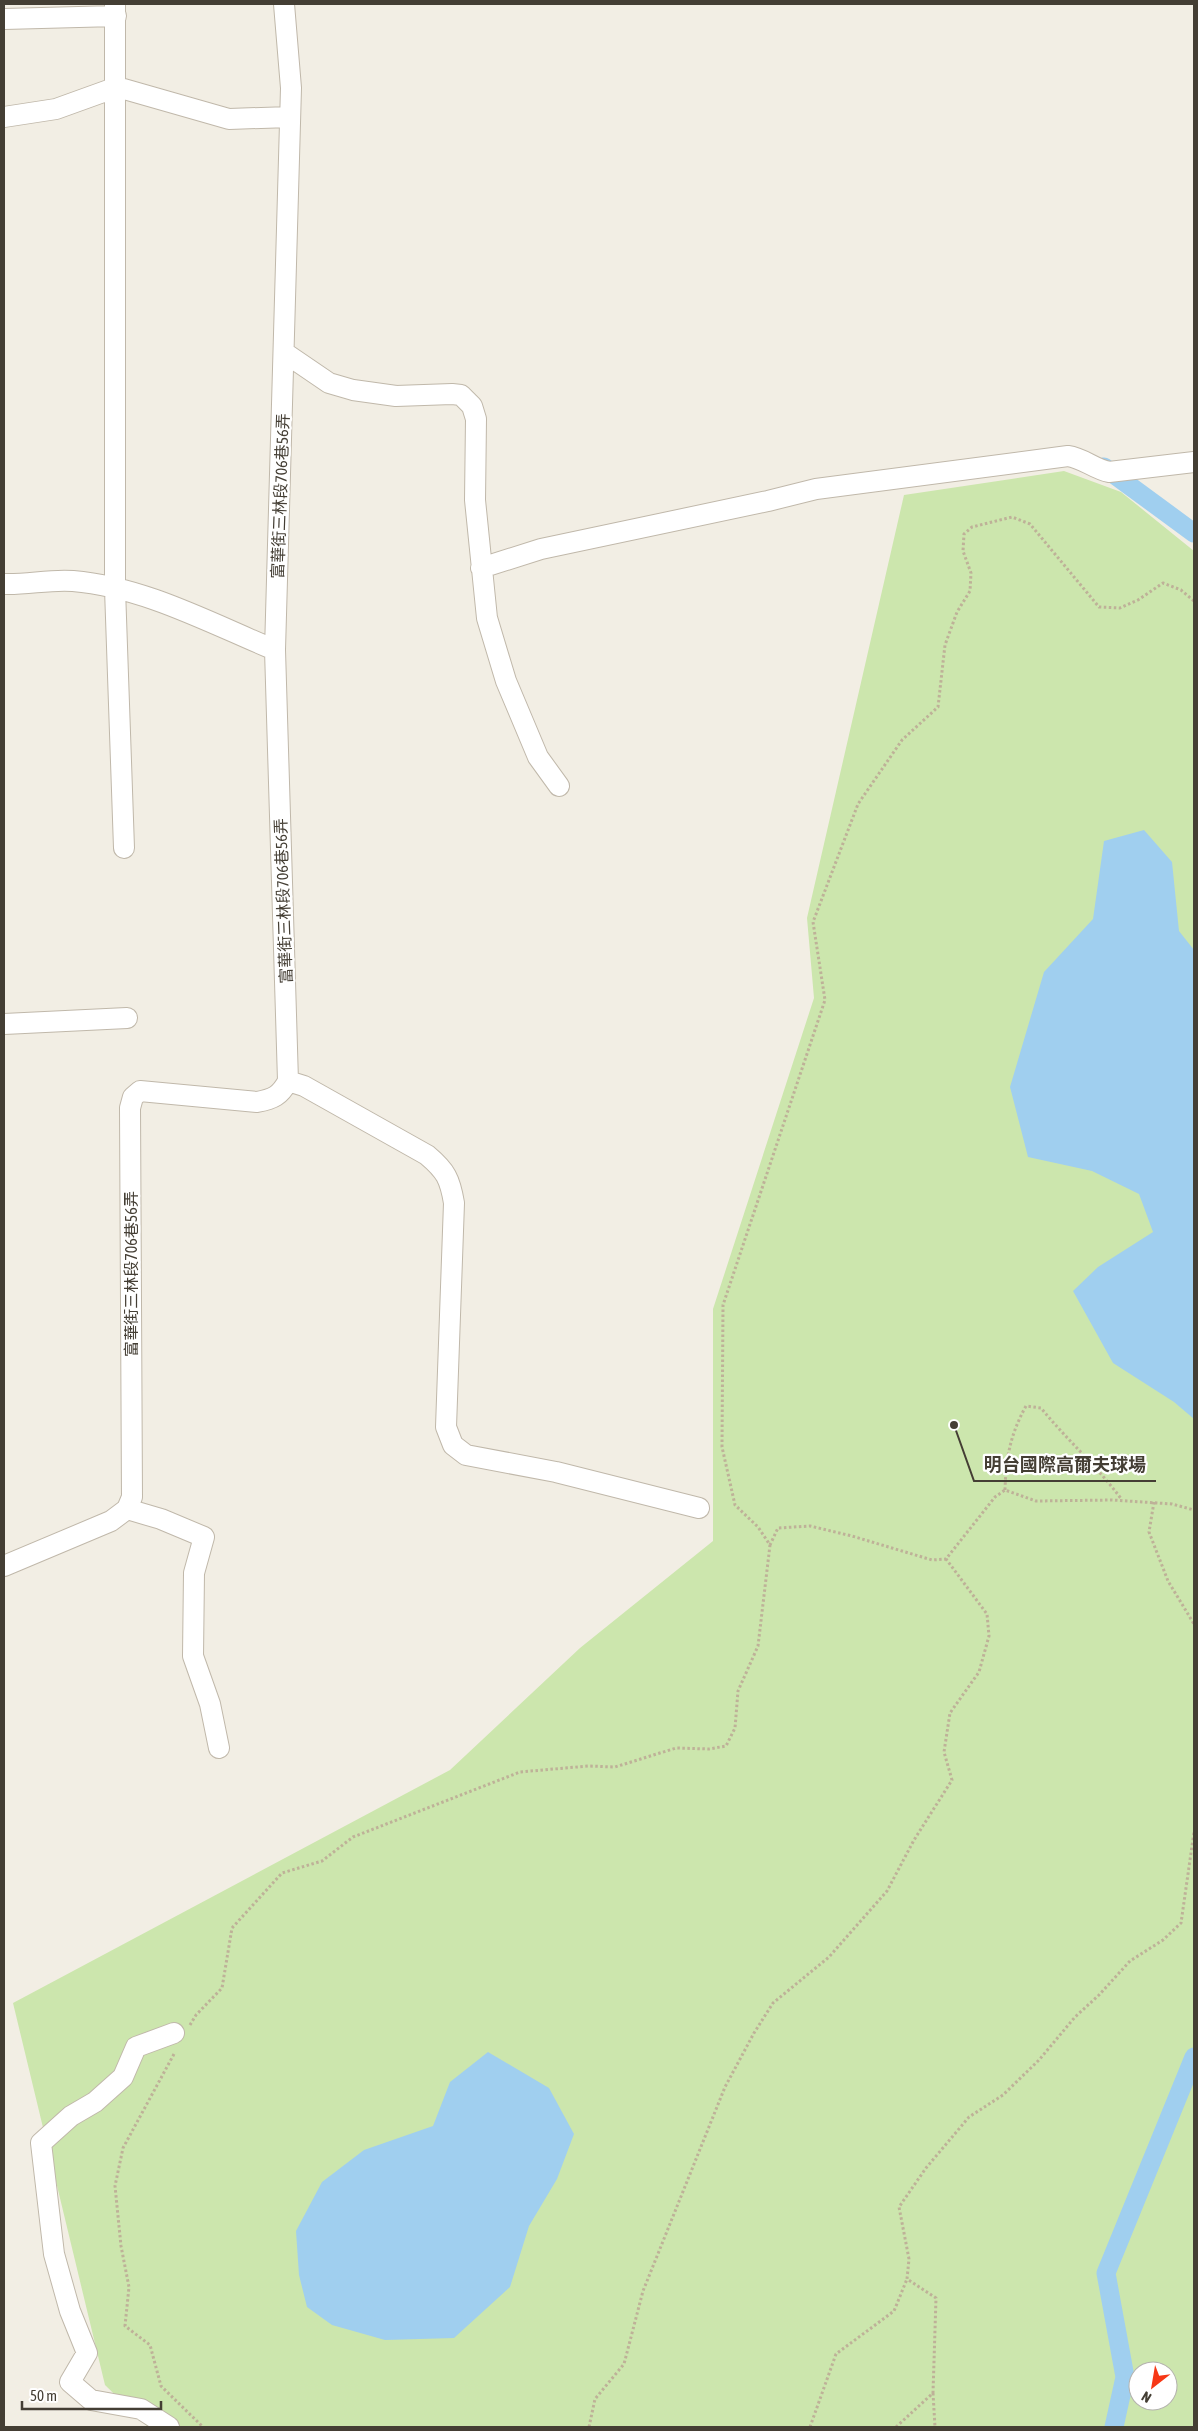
<svg xmlns="http://www.w3.org/2000/svg" width="1198" height="2431" font-family="'Asap Condensed','Noto Sans TC',sans-serif">
	<rect width="100%" height="100%" fill="#f2eee4"/>
	<path fill="#cce6ad" fill-rule="evenodd" d="M1064,471L1121,492L1194,551V2427H148L105,2385L13,2003L450,1770L580,1648L713,1541V1309L814,998L807,918L904,495ZM1138,2371H1168V2401H1138Z"/>
	<path fill="#a0cfef" d="M1144,830L1172,862L1179,931L1194,950V1419L1174,1402L1113,1363L1073,1291L1098,1267L1153,1232L1139,1194L1092,1171L1028,1157L1010,1087L1044,972L1093,919L1104,841Z
		M488,2052L549,2088L574,2134L557,2179L529,2226L510,2287L454,2338L385,2340L332,2325L307,2307L299,2275L296,2231L322,2182L364,2150L433,2126L450,2082Z"/>
	<g fill="none" stroke-linecap="round" stroke-linejoin="round">
		<path stroke="#a0cfef" stroke-width="19" d="M1104,467L1194,533
			M1114,2427L1125,2377L1106,2273L1194,2057"/>
		<g stroke="#c0b8aa" stroke-width="22">
			<path id="minor" d="M115,4V589L124,848
				M4,19L116,16
				M4,117L56,109L117,87L229,119L290,117
				M285,353L329,383L353,390L396,396L452,394L461,395L472,406L476,419L475,500L487,618L506,681L538,757L559,786
				M481,568L541,549L768,501L816,489L1068,456C1083,458 1094,469 1109,472L1194,462
				M4,584C27,585 50,579 73,581C144,587 210,623 275,650
				M4,1024L127,1018
				M288,1081L304,1086L427,1155C446,1171 450,1179 454,1203L446,1427L453,1445L466,1455L556,1472L699,1508
				M127,1509L161,1519L204,1537L194,1573L193,1656L210,1704L219,1748
				M4,1566L111,1521L127,1509L132,1497L130,1108L133,1097L140,1091L257,1102C273,1099 280,1096 288,1081L275,650L291,88L284,4
				M169,2427L141,2409L91,2400L70,2382L87,2353L70,2311L54,2254L41,2143L71,2116L95,2102L123,2077L136,2047L174,2033"/>
		</g>
		<path stroke="#beb198" stroke-width="3" stroke-dasharray="2.5 2.5" stroke-linecap="butt" d="M1194,601L1181,590L1163,583L1138,600L1120,608L1099,607L1030,524L1012,517L972,527L964,534L963,551L971,573L970,591L957,612L945,645L938,707L902,740L858,804L813,922L825,1000L723,1305L722,1447L735,1505L758,1527L770,1545L778,1528L810,1526L852,1536L932,1560L946,1559L995,1497L1005,1490L1036,1501L1112,1500L1172,1504L1194,1510
			M1005,1490C1006,1458 1010,1435 1026,1406L1041,1408C1067,1440 1098,1467 1122,1500
			M1154,1502L1149,1532L1168,1581L1194,1624
			M190,2025L196,2015L222,1988L232,1928L282,1873L322,1861L353,1837L520,1772L588,1766L615,1767L676,1748L709,1749L726,1746L735,1728L738,1691L758,1646L770,1545
			M174,2054L123,2148L115,2186L121,2246L129,2287L125,2326L150,2345L161,2386L203,2427
			M933,2393L935,2427
			M589,2427L595,2399L624,2364L643,2291L725,2087L754,2033L773,2003L829,1957L887,1891L914,1840L952,1780L944,1752L950,1713L979,1672L989,1636L987,1614L946,1559
			M810,2427L836,2354L894,2311L907,2279
			M896,2427L933,2393L936,2298L907,2279L909,2259L899,2207L926,2168L969,2117L1003,2095L1039,2060L1075,2017L1099,1995L1130,1961L1163,1940L1181,1923L1194,1832"/>
		<use href="#minor" stroke="#fff" stroke-width="20"/>
	</g>
	<g text-anchor="middle" dominant-baseline="central" stroke-width="4.5" stroke-linejoin="round" paint-order="stroke">
		<g font-size="16" fill="#443e34" stroke="#fff">
			<text transform="translate(280 496) rotate(-88)">富華街三林段706巷56弄</text>
			<text transform="translate(283 901) rotate(-92)">富華街三林段706巷56弄</text>
			<text transform="translate(131 1274) rotate(-90)">富華街三林段706巷56弄</text>
		</g>
	</g>
	<path fill="none" stroke="#443e34" stroke-width="2" d="M954 1425L974 1481H1156"/>
	<circle fill="#443e34" stroke="#fff" stroke-width="2" cx="954" cy="1425" r="5"/>
	<g font-size="18" text-anchor="middle" font-weight="bold" fill="#443e34" stroke="#fff" stroke-width="4.5" stroke-linejoin="round" paint-order="stroke">
		<text x="1065" y="1471">明台國際高爾夫球場</text>
	</g>
	<rect width="1198" height="2431" fill="none" stroke="#443e34" stroke-width="10"/>
	<g transform="translate(1153 2386) rotate(211)"><circle r="24" fill="#ffffff" stroke="#b4b2ae"/>
	<path d="M0-4L9 19L0 12L-9 19Z" fill="#f73816"/>
	<text y="-8" font-size="14" font-weight="bold" text-anchor="middle" fill="#443e34">N</text>
	</g>
	<path d="M22 2401v8h139v-8" fill="none" stroke="#443e34" stroke-width="2.5"/>
	<text x="30" y="2401" font-size="15" fill="#443e34" stroke="#ffffff" stroke-width="4" paint-order="stroke">50 m</text>
</svg>
